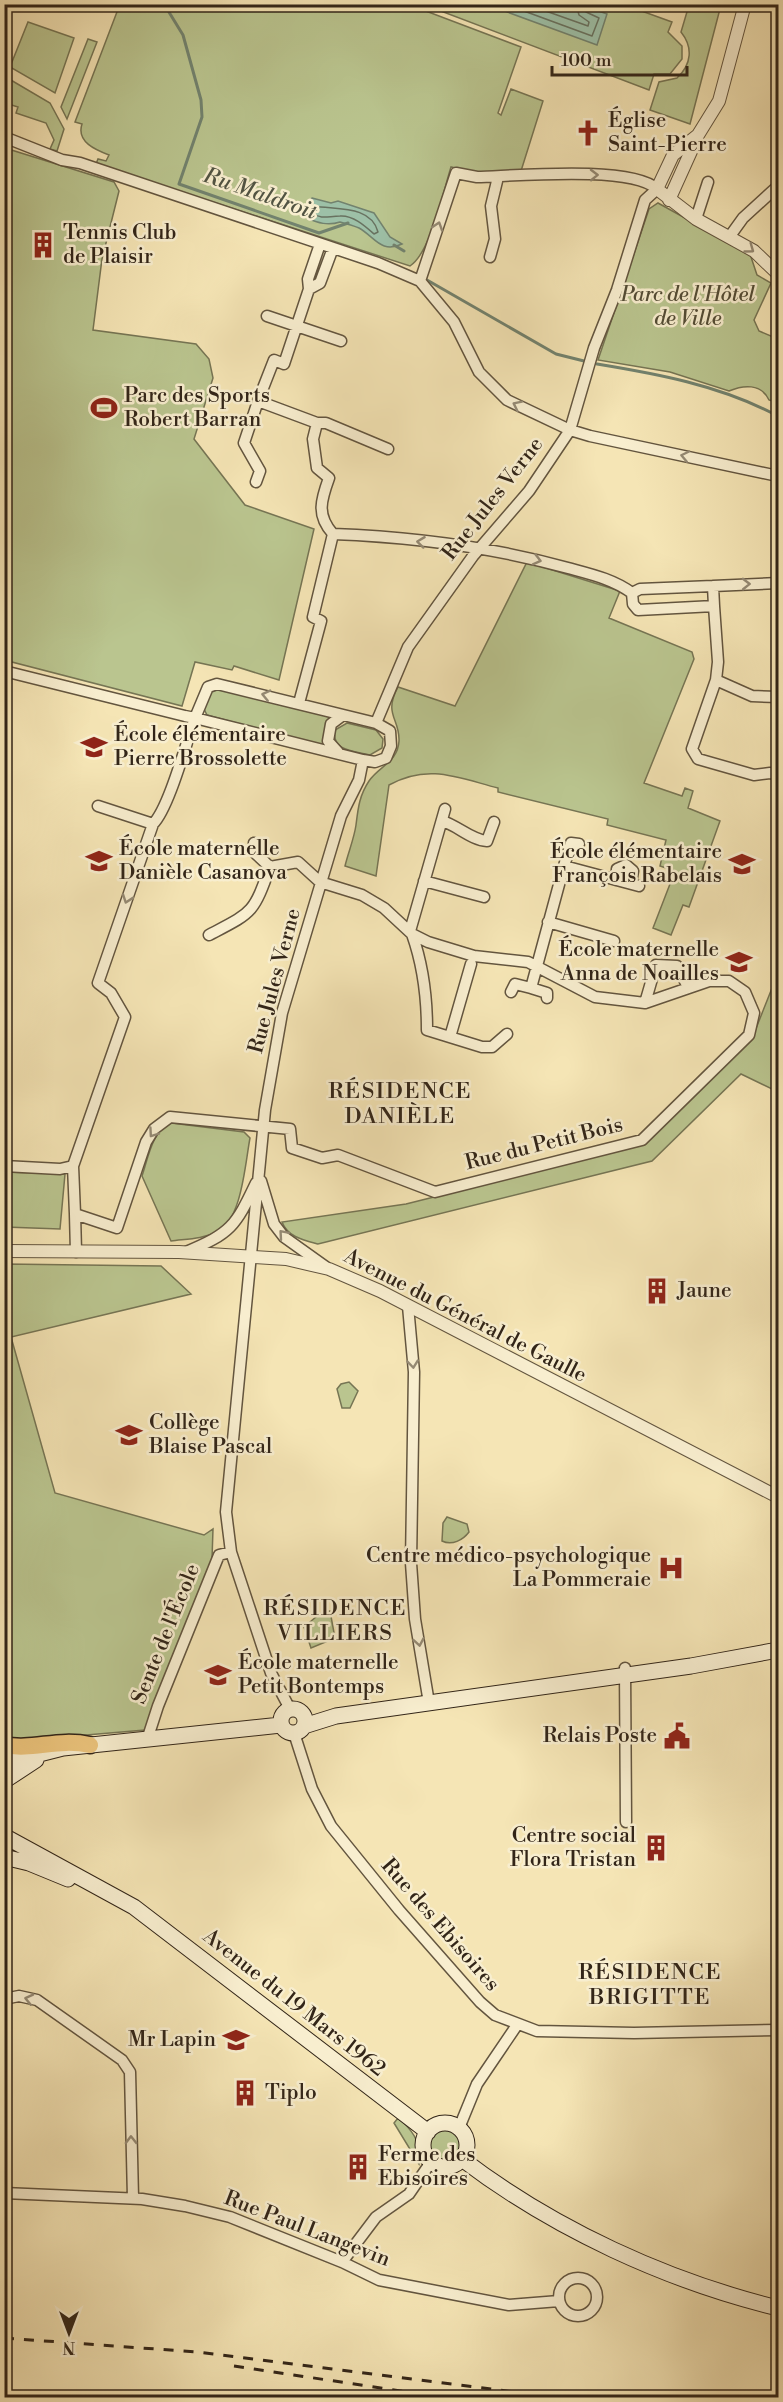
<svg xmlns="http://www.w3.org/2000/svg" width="783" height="2402" font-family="'Libre Bodoni',serif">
	<rect width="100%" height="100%" fill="#f5e5b5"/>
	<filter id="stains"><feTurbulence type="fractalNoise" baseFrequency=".00333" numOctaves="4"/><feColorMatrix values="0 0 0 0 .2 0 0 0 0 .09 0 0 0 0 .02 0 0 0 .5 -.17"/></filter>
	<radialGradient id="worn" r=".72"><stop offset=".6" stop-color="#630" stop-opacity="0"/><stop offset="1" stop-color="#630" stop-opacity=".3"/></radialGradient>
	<path fill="#bac58f" stroke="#767554" stroke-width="1.5" d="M120,4L410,5L521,47L498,113L501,115L511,89L543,101L521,171L477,173L451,167C443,192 431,252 410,266L96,164L98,159L106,161L109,155C96,150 76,142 82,124L75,122Z
		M425,5H625L672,22L668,32L682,46V59L670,74H654L649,90Z
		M689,5H721L690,124L650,110L659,82L677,78C692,64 693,47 681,32Z
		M28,22L74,38L55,93L10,67Z
		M88,39L97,42L67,119L61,107Z
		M4,76L50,103L64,129L57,151L50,149L54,140L46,123L16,113L18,107L5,103Z
		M5,148L114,182L119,191L102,259L93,330L196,344L209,359L213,378L194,439L245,505L314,529L279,680L234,666L232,670L195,662L182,706L12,662L5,647Z
		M658,203L750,254L757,275L771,283L754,320L759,331L778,339V403L769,400C761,383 743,385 729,391L670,372L598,360L649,209Z
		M527,562L620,591L609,618L692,652L694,659L644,783L682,796L685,788L693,791L688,808L720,821L689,907L683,905L671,935L653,928L675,871L660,866L666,840L607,825L608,819L498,792V788C459,778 428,763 389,785L376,876L345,866C348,853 354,839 356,825C358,809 359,796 369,781C379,766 398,762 399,741C400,718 383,715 398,687L455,706Z
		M221,689L330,714L322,746L207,715L204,709C207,698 209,690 221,689Z
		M347,723L376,730L383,739L382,748L370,755C354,751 331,751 335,730Z
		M778,973V1067L772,1089L741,1074L652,1161L318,1244C303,1240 288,1237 282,1222L406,1204L642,1145L753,1036Z
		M171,1123L244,1132L250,1138C245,1164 242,1220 217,1232C203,1239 186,1239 171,1241L142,1176C148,1159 152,1130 171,1123Z
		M5,1172L65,1174L60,1229L5,1227Z
		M4,1264L161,1266L191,1294L11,1337L55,1493L204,1535L213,1529L212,1559L145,1730L4,1742Z
		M349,1382L358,1391L350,1408H342L337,1389L341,1384Z
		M447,1517L467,1524L469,1532C463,1540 452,1546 442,1541L443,1523Z
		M330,1611L335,1638L311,1648L304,1627L322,1612Z
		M398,2118C413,2130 423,2145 419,2164L394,2123Z
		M430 2145a15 15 0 1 1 30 0a15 15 0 1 1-30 0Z"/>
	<path fill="#9dc0a7" stroke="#72826e" stroke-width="1.5" d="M488,5H582L607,14L597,45Z
		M312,198L331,203L338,201L374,213L390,237L402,244C381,254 375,237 359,228C353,225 346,224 340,222C328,226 318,223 307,218L304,209Z"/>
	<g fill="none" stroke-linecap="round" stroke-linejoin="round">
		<path stroke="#687260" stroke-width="1.5" d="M505,4L592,36L599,18L586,12L583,4
			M526,4L588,26L589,22L579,15L576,4
			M314,206C336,210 371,205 378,232L374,234C365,226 353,215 340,216C328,216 322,220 312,213Z"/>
		<path stroke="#72826e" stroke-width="3" d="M164,4L183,35L201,100L202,117L179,184L319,233L348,223
			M394,245L404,251
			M427,280L556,354L584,361
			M597,364C658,374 717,385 772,413"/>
		<g stroke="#63553f" stroke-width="13">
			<path id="minor" d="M4,137L62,160L80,163L378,263L420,281L454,322L479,372L507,400L570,430L590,436L778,476
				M696,219L708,182
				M730,236L743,218L778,186
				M320,244L308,279L309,289L284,364L274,360L258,401L317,423L313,439L317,468L329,478C321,500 316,515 333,534
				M490,257L495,239L491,206L498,177
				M309,289L320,283L333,248
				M267,316L341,341
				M317,423H326L388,449
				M256,482L260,471L244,443L258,401
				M333,534C412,537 492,547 568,568C590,574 613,579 632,593
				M713,586L714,606L638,610L633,604L632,593L640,589Z
				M713,586L778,583
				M714,606L718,662L716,680L692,749L698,759L754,775L770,773L778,775
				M4,671L185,716L195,718L363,760L375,762L386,758L391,746L390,731L376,723L217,684L208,687L195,718C186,743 169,808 153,824L98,983L111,993L125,1017L73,1166L75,1214L117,1228L146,1142L154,1129L170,1117L290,1129L292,1148L322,1158L338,1155L435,1192L642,1140L749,1035L754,1013L745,992L729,981H709L645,1003L595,997L528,962L474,956L428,942L412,934L384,908L362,895L320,882L298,862L270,867L256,854L254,843
				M716,680L752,696L778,697
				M299,703L321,621L313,617L333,534
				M376,723L408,647L473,556L529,491L570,430L594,348L617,290L645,200L657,189C631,165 515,176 477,177L456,173L420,281
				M338,752L328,741L331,724L343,715
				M98,806L153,824
				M442,821C457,825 471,840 487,841L494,822
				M564,866L571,843L579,844
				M616,880L617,869L626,865L633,871L631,883
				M424,881L484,897
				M548,922L614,941
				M410,931L445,809
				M412,934C423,965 427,997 427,1030L482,1047H492L507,1034
				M209,935C253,912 253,914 270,867
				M511,992L515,984L531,988
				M547,998V993L531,988L564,866L639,886
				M645,1003L656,965L677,966L688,987
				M450,1037L471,964
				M4,1166L60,1169L73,1166
				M261,1181L274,1224L284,1237L326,1267
				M75,1214L76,1252
				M186,1252C231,1233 235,1227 256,1183
				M408,1306L414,1372L411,1563L415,1619L429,1703
				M625,1668L626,1822
				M290,1709L271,1673L231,1552L226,1512L265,1110L282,1013L341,816L359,780L363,760
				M294,1733L312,1789L331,1826L399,1910L480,2002L495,2015L537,2031L634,2033L778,2030
				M147,1740L158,1706L219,1555L231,1552
				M4,1999L19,1996L37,2000L122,2060L130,2072L133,2198
				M459,2128L477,2084L517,2025
				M4,2193L142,2199L185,2206L230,2217L342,2262L379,2280L509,2305L559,2301
				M342,2262L376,2217L409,2194L431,2162
				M559 2297a19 19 0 1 1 38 0a19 19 0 1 1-38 0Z"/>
		</g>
		<g stroke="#63553f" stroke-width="14">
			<path id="tertiary" d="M745,4L719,101L698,135L673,155L657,189L696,219L754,251L778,274
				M669,200L697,138
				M4,1251L179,1252L286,1259L329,1269L380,1291L778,1497"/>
		</g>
		<g stroke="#322518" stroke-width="17">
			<path id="secondary" d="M281 1721a12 12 0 1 1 24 0a12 12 0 1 1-24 0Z
				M304,1726L336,1716L691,1666L778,1650
				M4,1763L63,1748L281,1725
				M4,1781L36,1760
				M4,1836L134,1907L428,2132
				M4,1857L29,1863L68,1879
				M423 2145a22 22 0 1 1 44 0a22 22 0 1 1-44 0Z
				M462,2159C554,2229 667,2281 778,2308"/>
		</g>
		<g stroke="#322518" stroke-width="19">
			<path id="primary" d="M4,1745C33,1751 57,1738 90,1745"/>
		</g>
		<use href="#minor" stroke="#f8eecf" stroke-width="10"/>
		<use href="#tertiary" stroke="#f8eecf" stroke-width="12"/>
		<use href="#secondary" stroke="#f8eecf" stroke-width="15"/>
		<use href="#primary" stroke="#eac27a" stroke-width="16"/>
		<path stroke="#322518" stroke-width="3" stroke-dasharray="10 10" stroke-linecap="butt" d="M4,2338L197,2352L562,2398
			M234,2366L447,2398"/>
	</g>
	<defs><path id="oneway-chevron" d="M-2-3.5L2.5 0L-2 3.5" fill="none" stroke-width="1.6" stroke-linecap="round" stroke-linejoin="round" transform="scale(1.5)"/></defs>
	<g stroke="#958a74">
		<use href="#oneway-chevron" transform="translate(594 175) rotate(-1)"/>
		<use href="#oneway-chevron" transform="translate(438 226) rotate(-72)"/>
		<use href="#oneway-chevron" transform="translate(750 249) rotate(36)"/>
		<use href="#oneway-chevron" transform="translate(517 405) rotate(-154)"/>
		<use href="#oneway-chevron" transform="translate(685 456) rotate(-168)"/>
		<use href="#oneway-chevron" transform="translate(421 542) rotate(-173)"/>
		<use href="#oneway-chevron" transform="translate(537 560) rotate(14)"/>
		<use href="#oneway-chevron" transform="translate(746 584) rotate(-1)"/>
		<use href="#oneway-chevron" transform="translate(266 695) rotate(-167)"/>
		<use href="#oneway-chevron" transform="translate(127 899) rotate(109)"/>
		<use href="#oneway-chevron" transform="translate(153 1133) rotate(125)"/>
		<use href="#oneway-chevron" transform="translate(283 1234) rotate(-131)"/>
		<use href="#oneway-chevron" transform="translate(413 1364) rotate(84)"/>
		<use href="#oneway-chevron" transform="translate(419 1642) rotate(80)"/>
		<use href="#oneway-chevron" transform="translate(29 1999) rotate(-167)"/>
		<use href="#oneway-chevron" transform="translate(131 2140) rotate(-91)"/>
	</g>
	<defs>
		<g id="church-bare" transform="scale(2.07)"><path d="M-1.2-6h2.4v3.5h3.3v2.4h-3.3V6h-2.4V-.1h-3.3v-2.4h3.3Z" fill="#8f2418" stroke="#f8eecf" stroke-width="2.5" paint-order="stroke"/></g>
		<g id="building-bare" transform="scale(2.07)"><path d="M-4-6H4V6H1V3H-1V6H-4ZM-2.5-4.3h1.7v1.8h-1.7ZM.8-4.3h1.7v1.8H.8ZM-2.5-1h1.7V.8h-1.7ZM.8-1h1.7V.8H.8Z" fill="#8f2418" stroke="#f8eecf" stroke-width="2.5" paint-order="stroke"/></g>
		<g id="stadium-bare" transform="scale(2.07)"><path d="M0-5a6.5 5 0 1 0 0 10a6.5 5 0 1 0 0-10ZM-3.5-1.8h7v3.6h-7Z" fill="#8f2418" stroke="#f8eecf" stroke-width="2.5" paint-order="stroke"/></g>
		<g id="school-bare" transform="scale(2.07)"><path d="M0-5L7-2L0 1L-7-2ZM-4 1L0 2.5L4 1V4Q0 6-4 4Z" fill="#8f2418" stroke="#f8eecf" stroke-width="2.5" paint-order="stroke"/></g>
		<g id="hospital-bare" transform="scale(2.07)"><path d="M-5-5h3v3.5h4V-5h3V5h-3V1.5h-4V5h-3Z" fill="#8f2418" stroke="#f8eecf" stroke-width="2.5" paint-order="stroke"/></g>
		<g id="civic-bare" transform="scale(2.07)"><path d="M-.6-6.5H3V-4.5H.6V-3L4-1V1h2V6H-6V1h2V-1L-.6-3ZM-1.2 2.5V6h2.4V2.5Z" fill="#8f2418" stroke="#f8eecf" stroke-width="2.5" paint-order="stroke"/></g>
	</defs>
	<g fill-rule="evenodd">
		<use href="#church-bare" x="588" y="133"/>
		<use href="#building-bare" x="43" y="245"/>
		<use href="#stadium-bare" x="104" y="408"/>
		<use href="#school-bare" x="94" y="747"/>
		<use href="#school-bare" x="99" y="861"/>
		<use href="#school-bare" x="742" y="864"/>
		<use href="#school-bare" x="739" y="962"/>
		<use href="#building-bare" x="657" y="1291"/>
		<use href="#school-bare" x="129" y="1435"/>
		<use href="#hospital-bare" x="671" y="1568"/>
		<use href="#school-bare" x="218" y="1675"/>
		<use href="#civic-bare" x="677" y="1736"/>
		<use href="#building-bare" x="656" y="1848"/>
		<use href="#school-bare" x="236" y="2040"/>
		<use href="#building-bare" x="245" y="2093"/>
		<use href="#building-bare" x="358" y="2167"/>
	</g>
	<g text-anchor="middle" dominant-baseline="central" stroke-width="5" stroke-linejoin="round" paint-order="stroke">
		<g font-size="21" fill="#322518" stroke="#f8eecf" text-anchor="start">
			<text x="608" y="121">Église<tspan x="608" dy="24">Saint-Pierre</tspan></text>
			<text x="63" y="233">Tennis Club<tspan x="63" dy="24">de Plaisir</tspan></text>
			<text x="124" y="396">Parc des Sports<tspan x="124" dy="24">Robert Barran</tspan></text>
			<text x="114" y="735">École élémentaire<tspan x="114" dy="24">Pierre Brossolette</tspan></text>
			<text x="119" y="849">École maternelle<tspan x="119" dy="24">Danièle Casanova</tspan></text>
			<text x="722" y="852" text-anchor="end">École élémentaire<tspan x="722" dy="24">François Rabelais</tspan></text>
			<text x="719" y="950" text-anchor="end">École maternelle<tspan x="719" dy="24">Anna de Noailles</tspan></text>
			<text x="677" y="1291">Jaune</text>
			<text x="149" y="1423">Collège<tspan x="149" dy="24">Blaise Pascal</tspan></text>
			<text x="651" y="1556" text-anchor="end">Centre médico-psychologique<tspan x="651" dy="24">La Pommeraie</tspan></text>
			<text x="238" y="1663">École maternelle<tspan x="238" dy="24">Petit Bontemps</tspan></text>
			<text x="657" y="1736" text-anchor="end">Relais Poste</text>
			<text x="636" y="1836" text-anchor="end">Centre social<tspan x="636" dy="24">Flora Tristan</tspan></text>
			<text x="216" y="2040" text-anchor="end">Mr Lapin</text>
			<text x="265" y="2093">Tiplo</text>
			<text x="378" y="2155">Ferme des<tspan x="378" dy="24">Ebisoires</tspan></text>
		</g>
		<g font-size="21" font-style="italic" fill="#544d36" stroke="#f8eecf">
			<text x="688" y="295">Parc de l'Hôtel<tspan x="688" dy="24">de Ville</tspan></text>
		</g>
		<g font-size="21" fill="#322518" stroke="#f8eecf">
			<text transform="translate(493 499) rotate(-52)">Rue Jules Verne</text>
			<text transform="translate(275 981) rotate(-75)">Rue Jules Verne</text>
			<text transform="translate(544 1144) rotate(-14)">Rue du Petit Bois</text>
			<text transform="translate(465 1316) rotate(27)">Avenue du Général de Gaulle</text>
			<text transform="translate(166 1634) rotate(-68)">Sente de l'École</text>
			<text transform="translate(440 1925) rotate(49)">Rue des Ebisoires</text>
			<text transform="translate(294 2003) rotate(38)">Avenue du 19 Mars 1962</text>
			<text transform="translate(307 2229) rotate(21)">Rue Paul Langevin</text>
		</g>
		<g font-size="22" font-style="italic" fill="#525443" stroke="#f8eecf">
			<text transform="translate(260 194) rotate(19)">Ru Maldroit</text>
		</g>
		<g font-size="22" letter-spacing="1.5" fill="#322518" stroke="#f8eecf">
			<text x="400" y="1091">RÉSIDENCE<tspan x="400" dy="25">DANIÈLE</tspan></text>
			<text x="335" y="1608">RÉSIDENCE<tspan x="335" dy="25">VILLIERS</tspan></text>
			<text x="650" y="1972">RÉSIDENCE<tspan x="650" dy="25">BRIGITTE</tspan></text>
		</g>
	</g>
	<rect width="783" height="2402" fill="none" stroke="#f5e5b5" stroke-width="24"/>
	<rect x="6" y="6" width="771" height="2390" fill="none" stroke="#322518" stroke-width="3"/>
	<rect x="12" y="12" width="759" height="2378" fill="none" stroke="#322518" stroke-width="1.5"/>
	<g transform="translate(69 2333) rotate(180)" stroke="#f8eecf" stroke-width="4.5" paint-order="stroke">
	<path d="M0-4.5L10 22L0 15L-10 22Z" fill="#322518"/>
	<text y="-9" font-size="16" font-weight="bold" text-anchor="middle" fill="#322518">N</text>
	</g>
	<path d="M552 66v9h135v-9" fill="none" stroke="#322518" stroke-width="3"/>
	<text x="561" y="66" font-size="18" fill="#322518" stroke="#f8eecf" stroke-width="4.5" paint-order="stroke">100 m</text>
	<rect width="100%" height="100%" filter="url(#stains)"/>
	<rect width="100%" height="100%" fill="url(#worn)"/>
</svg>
